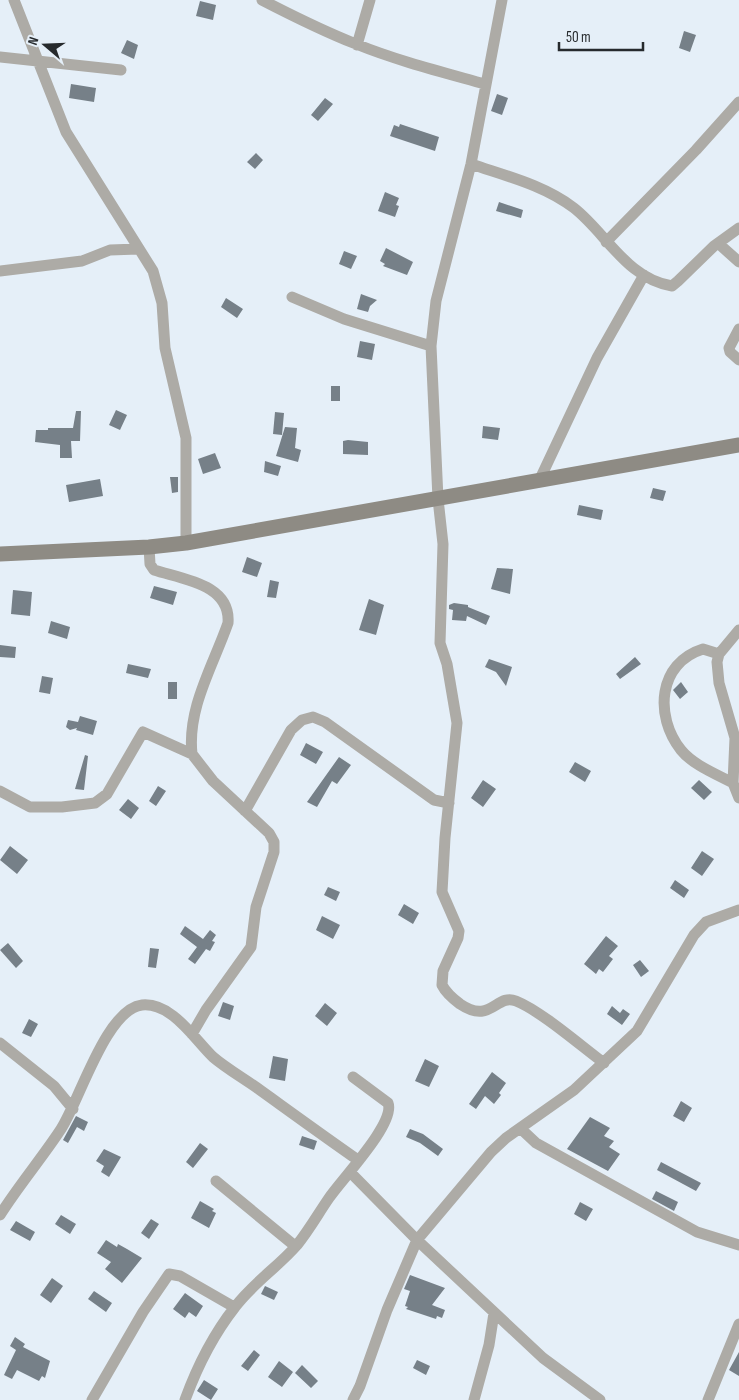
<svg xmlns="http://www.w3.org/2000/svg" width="739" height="1400" font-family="'Sofia Sans Condensed',sans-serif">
	<rect width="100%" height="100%" fill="#e5eff8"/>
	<path fill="#768088" d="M200,1L216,5L213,20L196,16Z
		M684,31L696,35L690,52L679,48Z
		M127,40L138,45L134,59L121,53Z
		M71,84L96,88L94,102L69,98Z
		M497,94L508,98L502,115L491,111Z
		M325,98L333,104L318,121L311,115Z
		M400,124L439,137L435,151L390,136L394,125L399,127Z
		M256,153L263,160L255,169L247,162Z
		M385,192L399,198L396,205L399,206L395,217L378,211Z
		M499,202L523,210L521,218L496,211Z
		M386,248L413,262L407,275L383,266L385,264L380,261Z
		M344,251L357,256L351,269L339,264Z
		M361,294L377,300L370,306L368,312L357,309Z
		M226,298L243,309L237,318L221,307Z
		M360,341L375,344L372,360L357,357Z
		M331,386H340V401H331Z
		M116,410L127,415L120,430L109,425Z
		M76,411H81L80,441H71L72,458H60V445L35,442L36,430H48V428H73Z
		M275,412L284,413L282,435L273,434Z
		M483,426L500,428L498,440L482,438Z
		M285,427L297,428L295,448L301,450L298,462L276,456Z
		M348,440L368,442V455L343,454V441Z
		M215,453L221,468L203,474L198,459Z
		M265,461L281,466L278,476L264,472Z
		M170,477H178V492L172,493Z
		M100,479L103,496L69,502L66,485Z
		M653,488L666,491L663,501L650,498Z
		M579,505L603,510L601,520L577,515Z
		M247,557L262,563L257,577L242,572Z
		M497,568L513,569L510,594L491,589Z
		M270,580L279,582L276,598L267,597Z
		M154,586L177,592L173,605L150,598Z
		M13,590L32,592L30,616L11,614Z
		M369,599L384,605L376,635L359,630Z
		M454,603L468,605V607L490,616L486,625L467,616L466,621L452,620L453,610L449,609V605Z
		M51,621L70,627L67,639L48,633Z
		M0,645L16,647L15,658L0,657Z
		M635,657L641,664L620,679L616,674Z
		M489,659L512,667L506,686L496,672L485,667Z
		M128,664L151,669L148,678L126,673Z
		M42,676L53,678L50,694L39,692Z
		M168,682H177V699H168Z
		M681,682L688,692L680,699L673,690Z
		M80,716L97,721L93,735L76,730L77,728L70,730L66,727L68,720L78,722Z
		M306,743L323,752L316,764L300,755Z
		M85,755L88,756L84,790L75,789Z
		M339,757L351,765L337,784L332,781L317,807L307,802Z
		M575,762L591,771L585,782L569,772Z
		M483,780L496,789L483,807L471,798Z
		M699,780L712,792L704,800L691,788Z
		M158,786L166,791L156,806L149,801Z
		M128,799L139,808L131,819L119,810Z
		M10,846L28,860L17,874L0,860Z
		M702,851L714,859L702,876L691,868Z
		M675,880L689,890L684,898L670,888Z
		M328,887L340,892L336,901L324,895Z
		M404,904L419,913L413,924L398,915Z
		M322,916L340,925L333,939L316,930Z
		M185,926L203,939L210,930L216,935L212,941L215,942L210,951L206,949L195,964L188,959L197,947L180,934Z
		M606,936L618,946L609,956L613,959L603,972L599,969L596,974L584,964Z
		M8,943L23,961L16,968L0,950Z
		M150,948L159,949L156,968L148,967Z
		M640,960L649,971L641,977L633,965Z
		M223,1002L234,1006L230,1020L218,1016Z
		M325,1003L337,1013L327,1026L315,1016Z
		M612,1006L620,1013L623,1009L630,1014L622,1025L607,1014Z
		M29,1019L38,1024L31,1037L22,1033Z
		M273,1056L288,1059L285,1081L269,1078Z
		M425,1059L439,1066L429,1087L415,1081Z
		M492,1072L506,1083L499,1093L501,1095L494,1104L485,1096L476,1109L469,1104Z
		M681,1101L692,1108L684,1122L673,1116Z
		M76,1116L88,1122L84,1131L77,1127L68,1143L63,1140Z
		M590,1117L610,1128L604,1136L614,1141L609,1147L620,1154L608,1171L567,1149Z
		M410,1129L423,1134L443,1149L438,1156L420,1143L406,1137Z
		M302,1136L317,1141L314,1150L299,1145Z
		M200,1143L208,1149L193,1168L186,1162Z
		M104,1149L121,1157L109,1177L101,1172L104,1166L96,1161Z
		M661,1162L701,1183L696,1191L657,1170Z
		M656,1191L678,1202L674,1211L652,1199Z
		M200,1201L214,1209L212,1211L216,1213L209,1228L191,1218Z
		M580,1202L593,1209L586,1221L574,1214Z
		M61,1215L76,1224L70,1234L55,1224Z
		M151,1219L159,1224L149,1239L141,1233Z
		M16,1221L35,1232L30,1241L10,1230Z
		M106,1240L117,1247L118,1244L127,1249L142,1258L122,1283L105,1269L111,1262L97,1253Z
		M410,1275L445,1288L432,1305L445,1310L442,1318L437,1316L436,1319L406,1309L408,1307L405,1306L410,1291L404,1289Z
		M52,1278L63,1286L51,1303L40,1295Z
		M265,1286L278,1292L274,1300L261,1294Z
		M94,1291L112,1303L106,1312L88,1299Z
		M185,1293L203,1306L196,1317L189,1312L185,1318L173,1309Z
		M15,1337L25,1344L23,1347L50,1361L45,1378L42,1376L39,1381L17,1370L12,1379L4,1375L16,1350L10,1346Z
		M254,1350L260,1355L248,1371L241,1366Z
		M739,1352V1376L729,1370Z
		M417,1360L430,1366L426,1375L413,1368Z
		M279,1361L293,1372L282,1387L268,1377Z
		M302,1365L318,1381L311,1388L295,1373Z
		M204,1380L218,1389L211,1400L197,1391Z"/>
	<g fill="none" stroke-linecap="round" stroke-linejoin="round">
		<path stroke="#adaba6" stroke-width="11" d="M14,0L66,132L153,271L162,303L165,348L186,438V543
			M262,0C293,16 323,31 356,44C398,61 442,72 485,84
			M502,0L471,164L436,301L431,346L438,499L443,544L440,643L447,664L457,723L445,838L442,892L459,931L458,938L443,971L442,985C446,993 452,998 460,1004C491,1025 496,993 516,1001C541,1011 581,1046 604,1063
			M357,45L370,0
			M0,57L121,70
			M471,164C506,176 544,185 574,208C606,233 627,279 672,286L678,281L714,246L739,228
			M606,242L696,150L739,102
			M719,244L739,262
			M0,271L82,261L110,250L138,249
			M292,297L344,319L431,346
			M739,329L729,348L730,352L739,360
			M539,481L597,358L644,275
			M149,547L150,564L154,570C182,579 231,584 228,623C213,666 187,708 192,754L213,781L269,833L274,842V852L256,907L251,947L206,1010L192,1034
			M739,630L719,654L717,662L719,683L735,738L733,783L739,798
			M719,654L703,649C658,663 654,716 681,750C693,765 716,774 733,783
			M0,791L30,807H62L95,803L107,794L143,732L192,754
			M245,811L291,730L302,720L313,717L325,722L434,800L449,803
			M0,1043L54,1086L73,1109
			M520,1128L536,1143L697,1232L739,1245
			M350,1172L417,1240L543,1358L600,1400
			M216,1181L295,1246
			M0,1215C19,1185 42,1158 61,1129C79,1102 106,1009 142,1005C172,1002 195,1040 213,1057C227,1069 245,1079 260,1090C292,1113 325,1137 358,1160
			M92,1400L143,1312L169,1274L180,1276L234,1307
			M185,1400C197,1367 213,1335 235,1307C253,1283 278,1267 297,1245C309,1230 318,1214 329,1198C341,1180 396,1123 388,1103L353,1077
			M353,1400L360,1386L387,1310L417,1240L491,1152L506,1138L574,1090L637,1031L694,935L706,922L739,910
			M474,1400L489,1345L494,1313
			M708,1400L739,1324"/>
		<path stroke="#8e8b84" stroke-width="15" d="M0,554L149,547L186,543L739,445"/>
	</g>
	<g transform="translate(45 45) rotate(289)" stroke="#e5eff8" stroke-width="4" paint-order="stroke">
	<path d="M0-4L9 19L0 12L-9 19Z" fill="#262a2d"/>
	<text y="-8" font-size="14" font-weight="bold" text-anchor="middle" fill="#262a2d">N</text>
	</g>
	<path d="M559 42v8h84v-8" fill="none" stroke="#262a2d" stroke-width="2.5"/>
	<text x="566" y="42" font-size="15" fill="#262a2d" stroke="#e5eff8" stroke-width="4" paint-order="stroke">50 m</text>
</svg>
